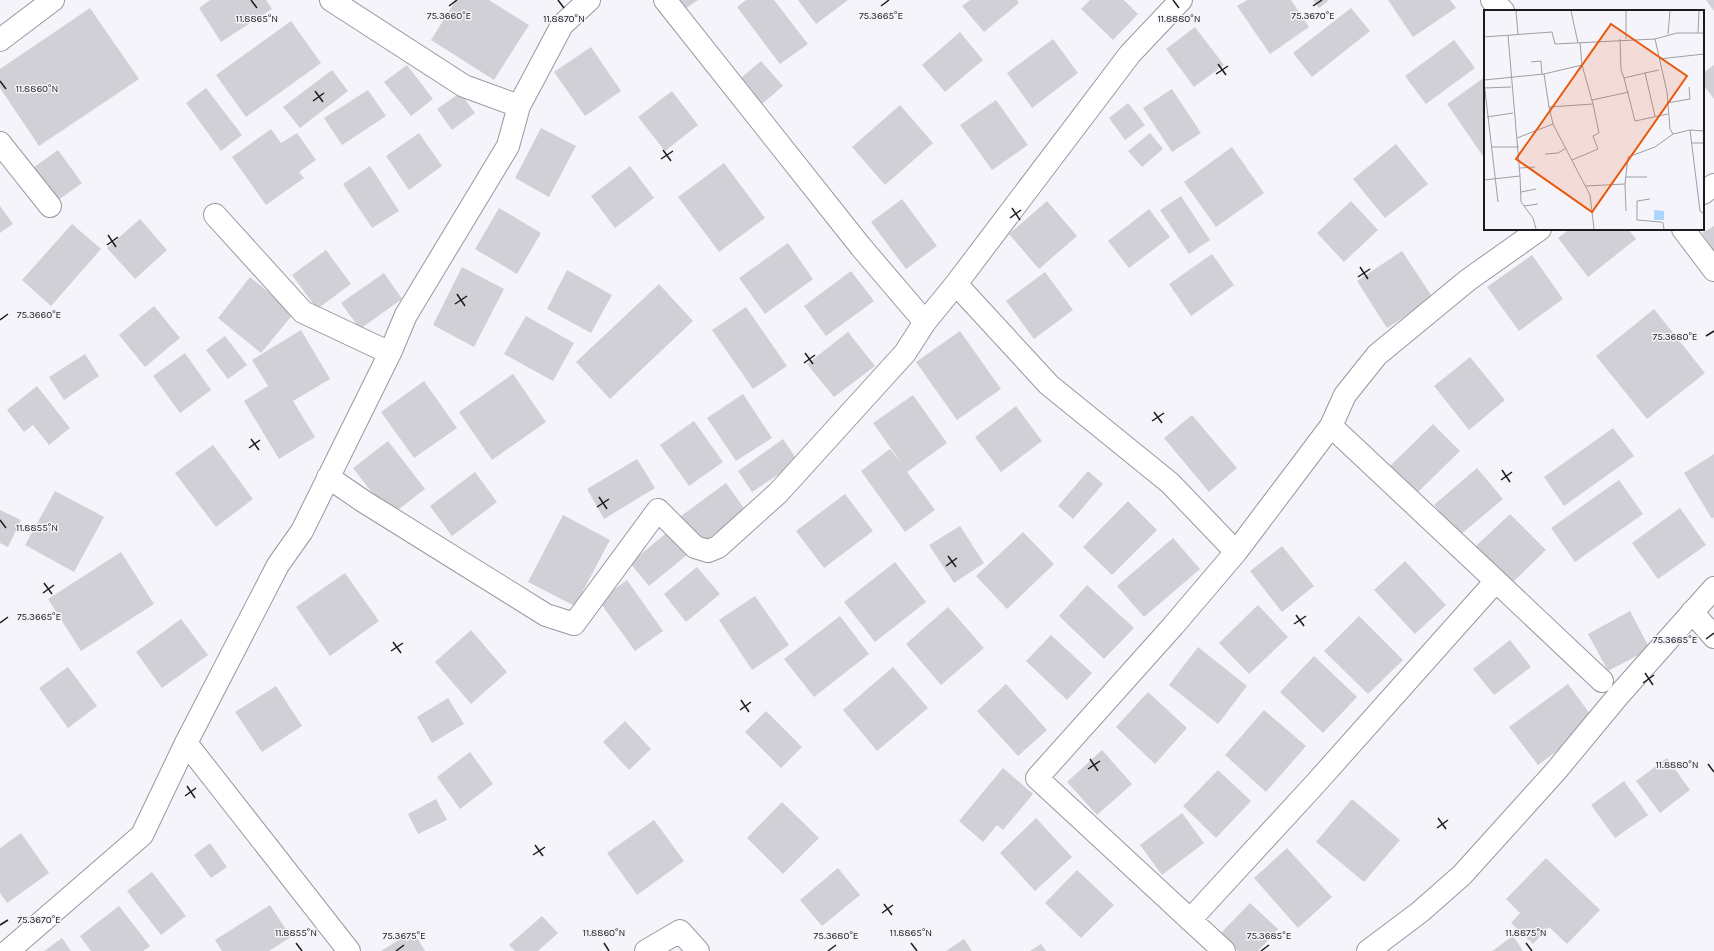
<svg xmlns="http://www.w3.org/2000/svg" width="1714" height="951" font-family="Karla,sans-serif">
	<rect width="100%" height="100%" fill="#f5f4fb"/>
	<path fill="#d0d0d6" d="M210,0H266L272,9L221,42L199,8Z
		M456,0H489L529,25L494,80L431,40Z
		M678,0H698L685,9Z
		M746,0H774L808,44L780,64L737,7Z
		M798,0H848L816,24Z
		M970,0H1017L1019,3L984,32L962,6Z
		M1090,0H1124L1138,14L1113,40L1081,9Z
		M1247,0H1291L1309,27L1270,54L1237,6Z
		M1313,0H1329L1319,8Z
		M1388,0H1450L1456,8L1413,37Z
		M1706,0H1714V11Z
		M90,8L139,79L39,146L0,88V69Z
		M1351,8L1370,31L1312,77L1293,53Z
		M291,21L321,63L246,117L216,75Z
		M1195,27L1224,65L1194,87L1166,49Z
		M960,32L983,60L945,92L922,65Z
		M1053,39L1078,73L1032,108L1007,73Z
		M1454,40L1475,68L1426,104L1405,76Z
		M591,47L621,91L585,116L554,72Z
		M761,61L783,86L756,109L735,83Z
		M407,65L433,99L411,116L384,82Z
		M1714,65V99L1703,84V73Z
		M332,70L348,91L300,128L283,107Z
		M1485,77V159L1447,104Z
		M206,88L242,135L221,151L186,103Z
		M1172,89L1201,133L1172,152L1143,108Z
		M368,90L386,116L342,145L324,118Z
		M672,91L698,125L665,151L638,117Z
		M460,93L475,113L452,130L437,109Z
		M996,100L1028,145L992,170L960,125Z
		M1128,103L1145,125L1125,140L1109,118Z
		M900,105L933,143L885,185L852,147Z
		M541,128L576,146L549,197L515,178Z
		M271,129L281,143L297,133L316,160L299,172L304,178L266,205L232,157Z
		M419,133L442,166L409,190L386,156Z
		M1150,133L1163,149L1142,167L1128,151Z
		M1396,144L1428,184L1385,218L1353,179Z
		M1232,147L1264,193L1216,227L1184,182Z
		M58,150L82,183L50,206L26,173Z
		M724,163L765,218L719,252L678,197Z
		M370,166L399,211L372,228L343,184Z
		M630,166L654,198L615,228L591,196Z
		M1181,196L1210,240L1189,254L1160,210Z
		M902,199L937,246L906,269L871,222Z
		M1047,201L1077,236L1039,269L1009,234Z
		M1351,201L1378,230L1344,262L1317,233Z
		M0,206L13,224L0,233Z
		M499,208L541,233L517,274L475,249Z
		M1149,209L1170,237L1129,268L1108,241Z
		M140,219L167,250L135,279L107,248Z
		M72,224L101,249L51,306L22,280Z
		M1714,226V251L1702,233Z
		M1570,229H1628L1636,239L1588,277L1558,238Z
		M788,243L813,279L765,314L739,278Z
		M326,250L351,284L317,309L292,275Z
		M1402,251L1433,298L1387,328L1357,281Z
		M1212,254L1234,285L1191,316L1169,284Z
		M1532,255L1563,299L1519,331L1487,287Z
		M462,267L504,289L474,347L433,325Z
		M567,270L612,295L591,333L547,309Z
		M851,271L874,301L826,336L804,306Z
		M1045,272L1073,310L1034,339L1006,301Z
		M384,273L402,299L360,329L341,303Z
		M250,277L294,313L261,353L218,318Z
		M659,284L693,321L610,399L576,362Z
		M154,306L180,338L145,367L119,335Z
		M746,307L787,366L753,389L712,330Z
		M1654,309L1705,373L1647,419L1596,356Z
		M526,316L574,343L553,381L504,354Z
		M301,330L330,379L293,401L315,437L279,459L244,401L268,386L252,360Z
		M960,331L1001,389L957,420L916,362Z
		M848,332L875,366L834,397L807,364Z
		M225,336L247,365L228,379L206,350Z
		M185,353L211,390L180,413L153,376Z
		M85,354L99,376L64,400L49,377Z
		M1470,357L1505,400L1469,430L1434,386Z
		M513,374L546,422L492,460L459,412Z
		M424,381L457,428L414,458L381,412Z
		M37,386L70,428L49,445L33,425L24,432L7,410Z
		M743,394L772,438L736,461L707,418Z
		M913,395L947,443L907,472L935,510L905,532L861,471L890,449L902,464L873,423Z
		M1016,406L1042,441L1001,472L975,437Z
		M1192,415L1237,468L1209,492L1164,438Z
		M694,421L723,462L689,486L660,445Z
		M1433,424L1460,451L1416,494L1390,466Z
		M1613,428L1634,456L1564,506L1544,477Z
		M783,439L798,461L752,492L738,471Z
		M388,441L425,489L390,516L353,468Z
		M213,445L253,499L216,527L175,473Z
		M1714,454V517L1712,519L1684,473Z
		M637,459L655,488L604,519L587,489Z
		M1477,468L1503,499L1460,535L1434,505Z
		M1088,471L1103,484L1073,519L1058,506Z
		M475,472L497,502L452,536L430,506Z
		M1619,480L1643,514L1575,562L1551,528Z
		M726,483L746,511L701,544L681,516Z
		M55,491L104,517L74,572L25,545Z
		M845,494L873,531L824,568L796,531Z
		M1128,501L1157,530L1112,575L1083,547Z
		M1680,508L1706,545L1658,579L1632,543Z
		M0,510L21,520L8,547L0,543Z
		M1510,514L1546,550L1511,584L1475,547Z
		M563,515L610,540L575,606L528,582Z
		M960,526L984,563L954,583L929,545Z
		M669,531L688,554L649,586L630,563Z
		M1023,532L1054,564L1007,609L976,576Z
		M1173,538L1200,569L1144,617L1117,586Z
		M1282,546L1314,586L1282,612L1250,571Z
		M121,552L154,604L81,651L48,599Z
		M1405,561L1446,605L1415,634L1374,590Z
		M895,562L926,602L875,642L844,602Z
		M697,567L720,594L686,622L664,594Z
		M345,573L379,621L330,656L296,607Z
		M627,580L663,631L635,651L599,601Z
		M1087,585L1134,628L1104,659L1059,616Z
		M755,596L789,645L752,670L719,620Z
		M1258,605L1288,637L1249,674L1219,643Z
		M948,607L984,648L941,685L906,644Z
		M1630,611L1650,649L1608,671L1588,634Z
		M840,616L869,654L814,697L784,659Z
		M1359,616L1403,660L1368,694L1324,651Z
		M181,619L208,655L162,688L136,652Z
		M471,630L507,672L471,704L435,662Z
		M1051,635L1092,673L1067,700L1026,661Z
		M1510,640L1531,667L1494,695L1473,669Z
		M1198,647L1247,686L1218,724L1169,685Z
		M1314,656L1357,697L1323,733L1280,692Z
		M68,667L97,706L68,728L39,688Z
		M893,667L928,708L877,751L843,710Z
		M1006,684L1047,730L1018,756L977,711Z
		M1568,684L1596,722L1538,765L1509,727Z
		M276,686L302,726L262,752L235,712Z
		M1148,692L1187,728L1155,764L1116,727Z
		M448,698L464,724L432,743L417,717Z
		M1264,710L1306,746L1266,792L1225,755Z
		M766,711L802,747L781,768L745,732Z
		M625,721L651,749L629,770L603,742Z
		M1102,750L1132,784L1097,815L1067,782Z
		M470,752L493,784L460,809L437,777Z
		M1667,758L1690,790L1660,813L1636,781Z
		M1003,768L1033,794L1003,830L997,825L983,842L959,821Z
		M1218,770L1251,801L1216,838L1183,806Z
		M1624,781L1648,815L1615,838L1591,805Z
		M436,799L447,820L418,834L408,814Z
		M1352,799L1400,840L1364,882L1316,842Z
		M782,802L819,838L783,874L747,838Z
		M1182,813L1204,843L1162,875L1140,845Z
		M1036,818L1072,857L1035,891L1000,853Z
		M654,820L684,861L637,895L607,853Z
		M21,833L49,873L7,903L0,893V848Z
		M210,843L227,867L211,878L194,855Z
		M1287,848L1332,897L1298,928L1254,878Z
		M1546,858L1600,910L1567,944L1549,927L1533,944L1511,923L1520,913L1506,899Z
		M838,868L860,895L822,926L800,900Z
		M1077,870L1114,905L1081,938L1045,903Z
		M152,872L186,916L161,935L127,891Z
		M1250,903L1278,929L1258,951H1238L1220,934Z
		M270,905L291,937L269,951H222L215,940Z
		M119,906L150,946L143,951H91L80,936Z
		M542,916L558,933L538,951H515L509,945Z
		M413,931L425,951H381Z
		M1513,936L1523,951H1492Z
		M62,938L71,951H44Z
		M964,939L972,951H946Z
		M1041,944L1046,951H1030Z"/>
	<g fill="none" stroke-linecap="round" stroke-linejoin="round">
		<g stroke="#98989f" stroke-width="24">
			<path id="street" d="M665,0L861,247L925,322L956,284L1130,54L1181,0
				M1492,0L1503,11
				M0,40L53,0
				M519,106L562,25L589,0
				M0,143L50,206
				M1703,193L1714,185
				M215,215L303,312L390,353
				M1683,229L1714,270
				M956,284L1049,385L1170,483L1236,552
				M1331,426L1345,395L1377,355L1468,280L1540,229
				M328,477L363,501L546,615L574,624L658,510L695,547L708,551L718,547L778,493L905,353L925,322
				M1496,581L1602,681
				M1692,612L1714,637
				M186,743L349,951
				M1190,920L1316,783L1496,581L1331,426L1236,552L1173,626L1037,778L1224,951
				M8,951L142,835L186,743L278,565L302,531L390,353L406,315L508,146L519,106L464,86L331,0
				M646,951L680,931L698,951
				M1368,951L1420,912L1462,875L1555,772L1618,696L1714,588"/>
		</g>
		<use href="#street" stroke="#fff" stroke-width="22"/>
	</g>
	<path fill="none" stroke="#1c1c1e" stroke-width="1.5" d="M251,0L257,8M558,0L564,8M1173,0L1179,8M449,6L457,0M881,6L889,0M1313,6L1322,0M1218,64L1226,75M1216,74L1228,66M0,81L6,89M315,91L323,102M313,101L324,93M663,150L671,161M661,159L673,151M1012,208L1020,220M1010,218L1021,210M108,235L116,247M107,245L118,237M1360,267L1368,279M1358,277L1370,269M457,294L465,306M455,304L467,296M0,320L8,314M1706,336L1714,331M805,353L813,364M804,363L815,355M1154,412L1162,423M1152,421L1164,413M251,439L259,450M249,448L260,440M1502,470L1510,482M1501,480L1512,472M599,497L607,509M597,507L609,499M0,520L6,528M948,556L956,567M946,566L957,558M44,583L52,594M43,593L54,585M1296,615L1304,626M0,623L8,617M1294,624L1306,616M1706,639L1714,633M393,642L401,653M391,651L403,643M1645,673L1653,685M1643,683L1654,675M741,700L749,712M740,710L751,702M1090,759L1098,771M1708,764L1714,772M1088,769L1100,761M187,786L195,798M185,796L196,788M1438,818L1446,829M1437,828L1448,820M535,845L543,856M533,855L545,847M884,904L892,915M882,913L893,905M0,925L8,920M296,943L302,951M604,943L609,951M911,943L917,951M1526,943L1532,951M396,951L404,945M828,951L836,945M1261,951L1269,945"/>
	<g transform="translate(1484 10)">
		<rect width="220" height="220" fill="#f5f4fb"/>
		<path d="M170,200L180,201V210H170Z" fill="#aed5ff"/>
		<path fill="none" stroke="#9e9ea3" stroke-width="1" d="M32,1L34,24M87,1L94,33M142,1V29M214,23L215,1M184,24L186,1M0,27L68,22L71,34L171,29L193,23H220M136,29L137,60L140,68M171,29L183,82L186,119L189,124L206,120L220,121M175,49L220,44M47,52L57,51L58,65M161,63L175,60M60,64L65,97L109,94L98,55M0,70L60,64L98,55L96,33M0,72L14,192M0,78L27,77M108,90L145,82M183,93L206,89L205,77M65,97L69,114M171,106L161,63L140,68L151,111L184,104M3,107L29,103M206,120L216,201L220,204M33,128L69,114L106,185L110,219M207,133H220M7,137H35M61,144L74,143L82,138M88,150L114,139L109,126L115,123L109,94M36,158L51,157M36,166L37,192L49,208L52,219M142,167H163M0,170L36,166L24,25M141,174L142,201M101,176L141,174L144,147L171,137L189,124M37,182L52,179M166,189L153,191V210L177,212L179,213L180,219M40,196L54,194"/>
		<path fill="#e8590c" fill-opacity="0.15" stroke="#e8590c" stroke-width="2" d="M127,14L203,66L108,202L32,149Z"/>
		<rect width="220" height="220" fill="none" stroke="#1c1c1e" stroke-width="2"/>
	</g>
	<g font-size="10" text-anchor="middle" fill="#1c1c1e" stroke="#f5f4fb" stroke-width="3" stroke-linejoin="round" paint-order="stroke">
		<text x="449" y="19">75.3660°E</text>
		<text x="1313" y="19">75.3670°E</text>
		<text x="881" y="19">75.3665°E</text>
		<text x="257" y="22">11.8865°N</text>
		<text x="564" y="22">11.8870°N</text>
		<text x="1179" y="22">11.8880°N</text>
		<text x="37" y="92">11.8860°N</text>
		<text x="39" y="318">75.3660°E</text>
		<text x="1675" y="340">75.3680°E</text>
		<text x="37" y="531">11.8855°N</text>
		<text x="39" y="620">75.3665°E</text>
		<text x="1675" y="643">75.3685°E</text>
		<text x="1677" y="768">11.8880°N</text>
		<text x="39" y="923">75.3670°E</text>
		<text x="296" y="936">11.8855°N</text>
		<text x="604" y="936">11.8860°N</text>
		<text x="911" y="936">11.8865°N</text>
		<text x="1526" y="936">11.8875°N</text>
		<text x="404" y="939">75.3675°E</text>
		<text x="836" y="939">75.3680°E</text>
		<text x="1269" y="939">75.3685°E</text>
	</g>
</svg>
